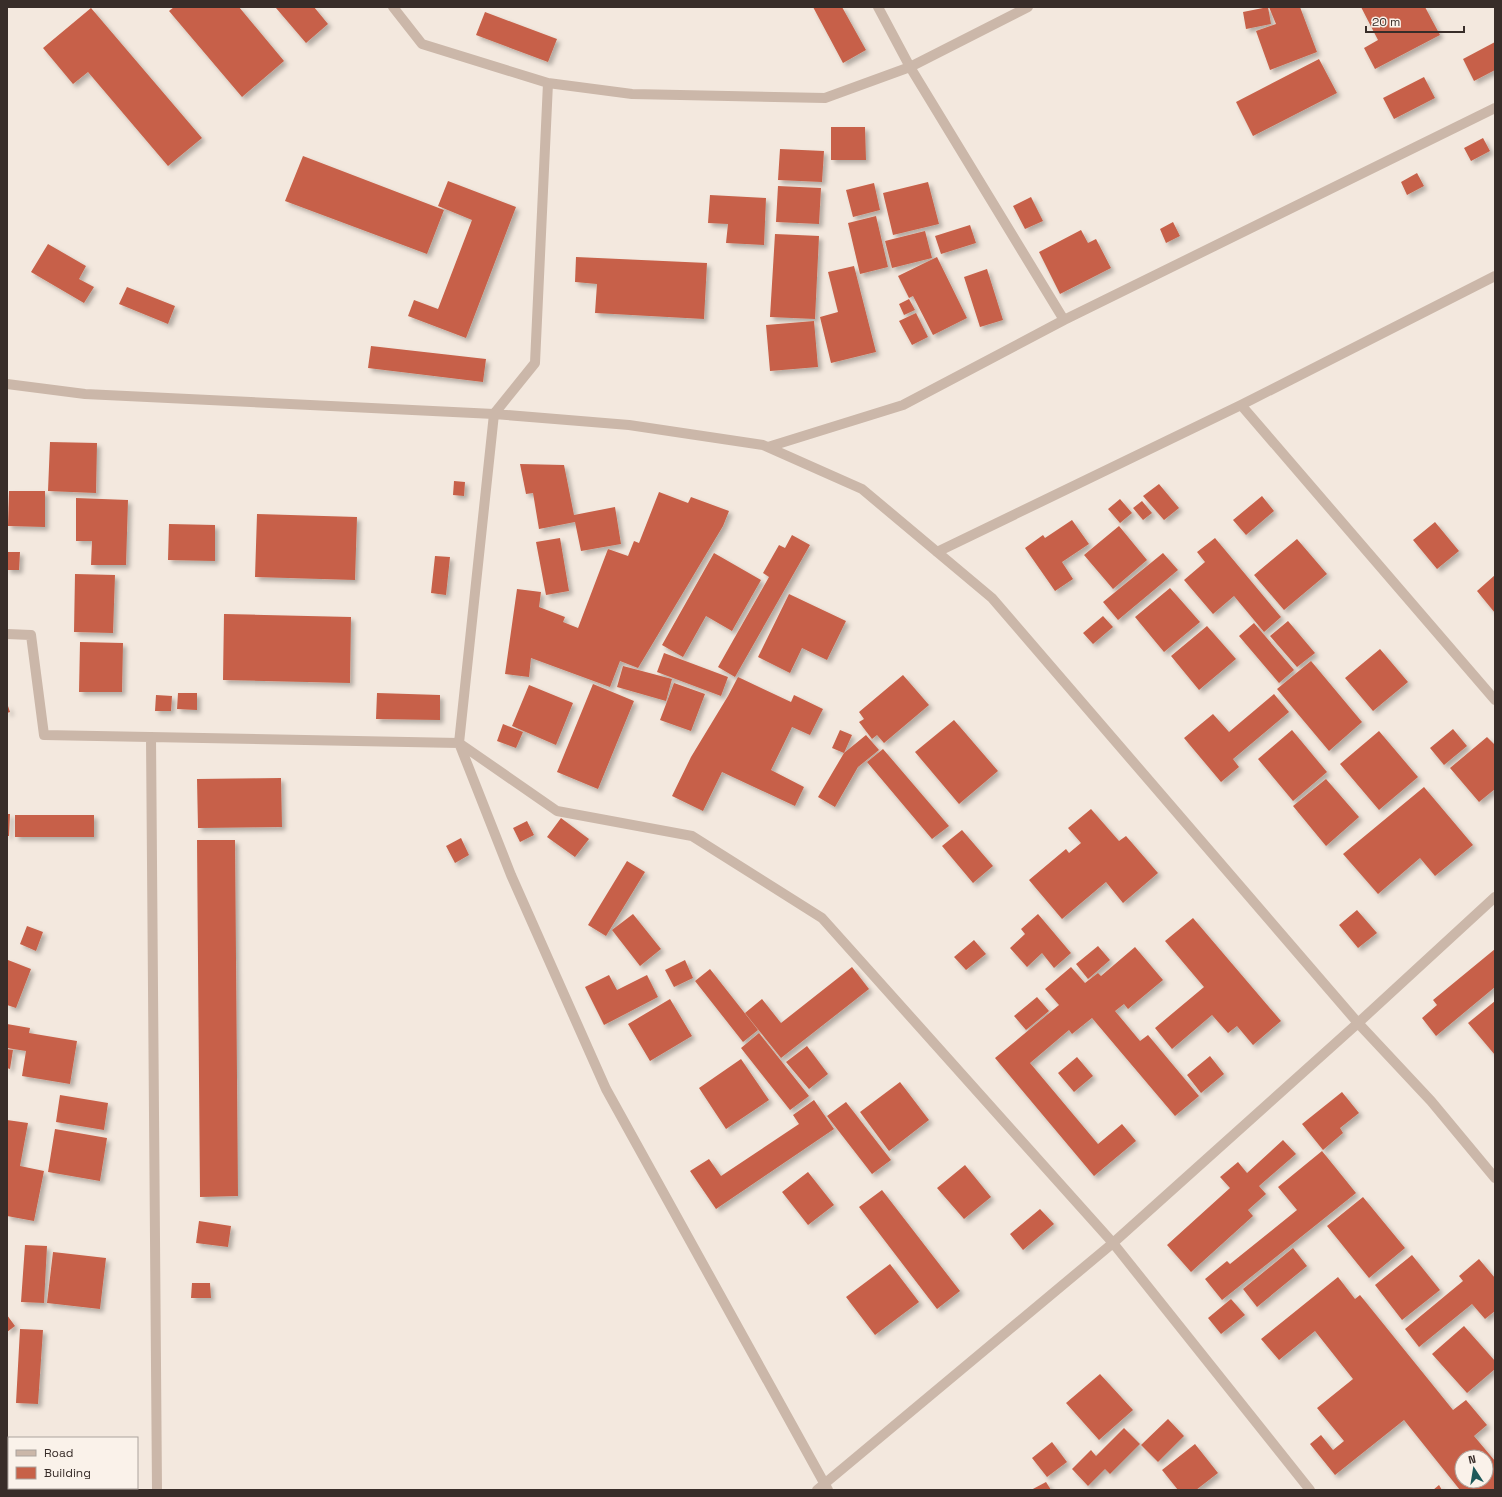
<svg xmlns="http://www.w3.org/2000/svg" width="1502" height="1497" font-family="'Space Grotesk',sans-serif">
	<defs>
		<filter id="shadow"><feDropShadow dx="3.5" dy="3.5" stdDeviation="2" flood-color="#0004"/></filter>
	</defs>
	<rect width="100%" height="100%" fill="#f3e8de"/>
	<path fill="#c76148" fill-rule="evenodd" filter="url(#shadow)" d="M174,7H239L284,61L242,97L169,11Z
		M277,7H314L328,24L306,43L276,8Z
		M813,7H842L866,50L843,63Z
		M1268,7L1271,24L1246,29L1243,12Z
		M1269,7H1300L1317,52L1270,70L1256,31L1276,24Z
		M1361,7H1425L1440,35L1375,69L1364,48L1378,40Z
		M91,8L202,138L168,166L88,72L73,84L43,48Z
		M485,12L557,39L548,62L476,35Z
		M1495,42V70L1474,81L1463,59Z
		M1319,59L1337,93L1253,136L1236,102Z
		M1424,77L1435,98L1394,119L1383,98Z
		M831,127H865L866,160H831Z
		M1483,138L1490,151L1471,161L1464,148Z
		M780,149L824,151L822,182L778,180Z
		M303,156L444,210L427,254L285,201Z
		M1417,173L1424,186L1407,195L1401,182Z
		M448,181L516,207L466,338L408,316L414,300L438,309L472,220L438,206Z
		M928,182L939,224L893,235L883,193Z
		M874,183L880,210L853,217L846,190Z
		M778,186L821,188L819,224L776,222Z
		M710,195L766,198L764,245L726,243L728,224L708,223Z
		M1031,197L1043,221L1025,229L1013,206Z
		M876,216L888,267L860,274L848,223Z
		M1173,222L1180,236L1166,243L1160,229Z
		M970,225L976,243L941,254L935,236Z
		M1081,230L1088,243L1096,239L1111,268L1060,294L1039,252Z
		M925,231L932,258L892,268L885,241Z
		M775,234L819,236L815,319L770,317Z
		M48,244L86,266L79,279L94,287L84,303L31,272Z
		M576,257L707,263L704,319L595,313L597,284L575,282Z
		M937,257L967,318L933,335L913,296L909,298L898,276Z
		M854,266L876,352L831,363L820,317L838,312L828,272Z
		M987,269L1003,320L980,327L964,277Z
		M127,287L175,306L168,324L119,304Z
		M909,299L915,310L904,315L899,304Z
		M916,313L928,337L912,345L899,321Z
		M814,321L818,367L770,371L766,325Z
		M371,346L486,359L483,382L368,368Z
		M50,442L97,443L96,493L48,491Z
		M520,464L564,465L574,515L615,507L621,544L581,551L575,522L539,529L533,493L526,494Z
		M454,481L465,482L464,496L453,495Z
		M1159,484L1179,508L1164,520L1143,496Z
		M9,491H45V527L8,526Z
		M659,492L688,503L691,497L729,511L723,526L638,668L620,661L610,687L531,658L529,677L505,674L517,589L541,592L539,607L565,617L563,622L578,628L608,549L628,556L634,541L639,543Z
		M1262,496L1274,511L1246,535L1233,520Z
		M76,498L128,500L126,565H91L92,541H76Z
		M1120,499L1132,513L1120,523L1108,509Z
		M1142,501L1152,513L1143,520L1133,508Z
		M257,514L357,517L355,580L255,577Z
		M1072,520L1089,544L1062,562L1073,579L1055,591L1025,548L1043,535L1045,538Z
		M1435,522L1459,551L1437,569L1413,540Z
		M169,524L215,525V561L168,560Z
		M1119,526L1147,560L1113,589L1084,555Z
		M792,535L810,545L735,677L718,667L769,577L763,573L779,545L785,548Z
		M560,538L569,591L546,595L536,542Z
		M1215,538L1281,617L1264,632L1234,596L1213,614L1184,580L1205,562L1197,552Z
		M1297,539L1327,574L1284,610L1254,575Z
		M7,552H20L19,570H7Z
		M714,553L761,580L732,631L706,616L683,657L662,645Z
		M1163,553L1178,570L1118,620L1103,602Z
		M435,556L450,557L446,595L431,593Z
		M75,574L115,575L113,633L74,632Z
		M1495,575V613L1477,591Z
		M1170,588L1200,622L1164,652L1135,617Z
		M789,594L846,621L827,660L802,648L790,673L758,657Z
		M224,614L351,617L350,683L223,680Z
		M1103,616L1113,627L1093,644L1083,633Z
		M1288,621L1315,653L1297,667L1270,636Z
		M1254,623L1294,670L1279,683L1239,636Z
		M1207,626L1236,659L1199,690L1171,656Z
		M80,642L123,643L122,692H79Z
		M1380,649L1408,682L1373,711L1345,678Z
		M664,653L728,677L721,696L657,672Z
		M1311,661L1362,722L1329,751L1277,689Z
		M623,666L672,679L666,701L617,687Z
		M903,675L929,705L884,743L877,735L872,739L859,722L864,719L859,712Z
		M738,677L791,702L794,695L823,709L810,735L792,727L771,770L804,787L795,806L722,772L703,811L672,796L691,757L728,696Z
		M674,683L705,694L691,731L660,720Z
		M593,684L634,701L598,789L557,772Z
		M529,685L573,703L556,745L512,726Z
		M178,693H197V710L177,709Z
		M377,693L440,695V720L376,719Z
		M1274,694L1289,712L1233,759L1239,767L1221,782L1184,738L1213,714L1229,732Z
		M156,695L172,696L171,711H155Z
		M7,703L10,712L7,713Z
		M954,720L998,771L959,804L915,752Z
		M503,724L523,732L516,748L497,741Z
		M1453,729L1467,746L1444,765L1430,748Z
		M840,730L852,735L844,753L866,735L879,750L858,767L835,807L818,797L844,753L832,748Z
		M1292,730L1327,772L1293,801L1258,759Z
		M1379,731L1418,777L1379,810L1340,764Z
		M1487,737L1495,745V789L1479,802L1450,768Z
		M883,749L949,826L932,839L867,762Z
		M281,778L282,827L198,828L197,779Z
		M1326,779L1359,817L1326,846L1293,806Z
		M1424,787L1473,845L1435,876L1420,858L1378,894L1343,854Z
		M1091,809L1119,841L1126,836L1158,873L1123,903L1106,882L1062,919L1029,880L1066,849L1069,853L1081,843L1068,828Z
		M7,814H10L9,836H7Z
		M15,815H94V837H15Z
		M561,818L589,839L575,857L547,837Z
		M527,821L534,835L520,842L513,828Z
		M962,830L993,866L973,883L942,846Z
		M461,838L469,855L455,863L446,846Z
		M197,840H235L238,1196L200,1197Z
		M627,861L645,872L606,936L588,925Z
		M1357,910L1377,933L1358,948L1339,925Z
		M633,914L661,949L640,966L612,930Z
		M1038,914L1071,953L1054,968L1042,953L1027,967L1010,948L1025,934L1021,929Z
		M1193,918L1281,1021L1253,1045L1237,1026L1228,1033L1212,1015L1172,1049L1155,1028L1204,987L1165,941Z
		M27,926L43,932L36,951L20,944Z
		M974,940L986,954L966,970L954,957Z
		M1098,946L1110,960L1088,979L1076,964Z
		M1135,947L1163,980L1128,1009L1124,1004L1115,1011L1140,1041L1148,1035L1199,1096L1175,1116L1092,1018L1072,1034L1069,1030L1030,1063L1098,1144L1122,1124L1136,1141L1094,1176L995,1058L1059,1005L1045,989L1071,967L1085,983L1098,973L1101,976Z
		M1495,949V987L1436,1036L1422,1018L1437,1005L1433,1000Z
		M8,960L31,969L16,1008L7,1005Z
		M685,960L693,978L674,987L665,970Z
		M852,967L869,989L781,1058L745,1013L762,999L781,1023Z
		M710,969L758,1030L743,1042L695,981Z
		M609,975L617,990L647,975L658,997L604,1025L585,987Z
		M1037,997L1049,1011L1026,1030L1014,1016Z
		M670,999L692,1036L650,1061L628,1024Z
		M1495,1001V1055L1468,1023Z
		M7,1024L30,1028L29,1033L77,1041L70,1084L22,1076L26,1051L7,1048Z
		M759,1033L809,1096L790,1110L741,1048Z
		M807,1046L828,1074L809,1089L786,1062Z
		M7,1049L13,1050L10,1069L7,1068Z
		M1210,1056L1224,1074L1201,1093L1187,1075Z
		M1077,1057L1093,1076L1074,1092L1058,1073Z
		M741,1059L769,1100L726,1129L699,1088Z
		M900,1082L929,1120L889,1151L860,1112Z
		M1342,1092L1359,1113L1340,1128L1343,1133L1323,1150L1302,1124Z
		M60,1095L108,1103L104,1130L56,1122Z
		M814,1100L834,1129L716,1209L690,1171L709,1159L721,1176L799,1124L793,1115Z
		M846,1102L891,1160L872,1174L827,1116Z
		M7,1120L28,1123L20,1166L44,1171L34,1221L7,1216Z
		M55,1129L107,1138L100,1181L48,1172Z
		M1283,1140L1296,1154L1259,1186L1266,1194L1248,1210L1253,1216L1191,1272L1167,1245L1230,1188L1220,1177L1238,1162L1247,1173Z
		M1322,1151L1356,1193L1222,1300L1205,1279L1227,1261L1230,1264L1297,1210L1278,1187Z
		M965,1165L991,1197L964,1219L937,1188Z
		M808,1172L834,1205L808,1225L782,1192Z
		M882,1190L960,1291L937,1309L859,1207Z
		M1363,1197L1405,1248L1369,1278L1327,1226Z
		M1040,1209L1054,1224L1023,1250L1010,1234Z
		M199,1221L231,1226L228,1247L196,1243Z
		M25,1245L47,1246L44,1303L21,1302Z
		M1293,1248L1307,1266L1257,1307L1243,1289Z
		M53,1252L106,1258L100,1309L47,1303Z
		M1412,1255L1440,1290L1402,1320L1375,1285Z
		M1479,1259L1495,1278V1311L1485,1319L1472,1304L1419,1347L1405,1329L1463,1281L1459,1276Z
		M890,1264L919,1302L875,1335L846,1297Z
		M1338,1277L1355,1299L1360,1295L1453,1410L1466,1400L1487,1425L1474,1436L1495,1461V1490H1460L1404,1420L1335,1475L1310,1444L1321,1435L1333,1450L1344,1441L1317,1408L1353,1379L1315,1331L1279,1360L1261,1339ZM1462,1457H1486V1481H1462Z
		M192,1283H210L211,1298H191Z
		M1231,1299L1245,1315L1221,1334L1208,1318Z
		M7,1315L15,1326L7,1332Z
		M1464,1326L1495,1361V1369L1467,1393L1432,1354Z
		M20,1329L43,1330L38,1404L16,1403Z
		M1100,1374L1133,1410L1099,1440L1066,1403Z
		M1168,1419L1184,1436L1158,1462L1141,1445Z
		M1124,1428L1140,1444L1110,1474L1105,1469L1088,1486L1072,1469L1091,1450L1096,1456Z
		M1052,1442L1067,1462L1047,1477L1032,1458Z
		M1195,1444L1218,1473L1196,1490H1178L1162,1470Z
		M1046,1482L1051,1490H1031Z
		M1439,1485L1442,1490H1433Z
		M41,1488H61V1490H41Z
		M67,1488H115V1490H66Z"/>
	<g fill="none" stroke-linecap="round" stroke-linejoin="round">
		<path stroke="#cbb7a9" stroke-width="10" d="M393,7L422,44L548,83L632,94L825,98L910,67L1028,7
			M878,7L910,67L1064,320
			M548,83L535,363L494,414L459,743L511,875L606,1089L828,1490
			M7,384L85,394L494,414L629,425L763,445L862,489L992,598L1358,1023L1431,1101L1495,1178
			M1241,405L1495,700
			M768,447L903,405L1064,320L1495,108
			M937,552L1241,405L1495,276
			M7,634L31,635L44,735L459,743L557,811L692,836L822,918L1113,1243L1310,1490
			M151,737L157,1490
			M817,1490L1113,1243L1358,1023L1495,897"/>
	</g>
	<rect width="1502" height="1497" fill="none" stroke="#382d29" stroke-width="16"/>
	<rect x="8" y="1437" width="130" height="52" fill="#faf2ea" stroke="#aca39d"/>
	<rect x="16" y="1450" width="20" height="6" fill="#cbb7a9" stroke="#aca39d"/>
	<text x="44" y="1457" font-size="12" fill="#382d29">Road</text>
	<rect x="16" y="1467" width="20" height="12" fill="#c76148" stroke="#aca39d"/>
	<text x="44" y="1477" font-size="12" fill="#382d29">Building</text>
	<g transform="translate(1474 1469) rotate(348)"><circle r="19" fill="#faf2ea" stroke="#aca39d"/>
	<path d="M0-3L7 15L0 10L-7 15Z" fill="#1e595a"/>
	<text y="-6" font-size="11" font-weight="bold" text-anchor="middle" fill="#382d29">N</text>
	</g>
	<path d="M1366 26v6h98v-6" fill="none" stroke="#382d29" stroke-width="2"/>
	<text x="1372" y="26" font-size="12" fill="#382d29" stroke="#faf2ea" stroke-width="3" paint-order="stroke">20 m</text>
</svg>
